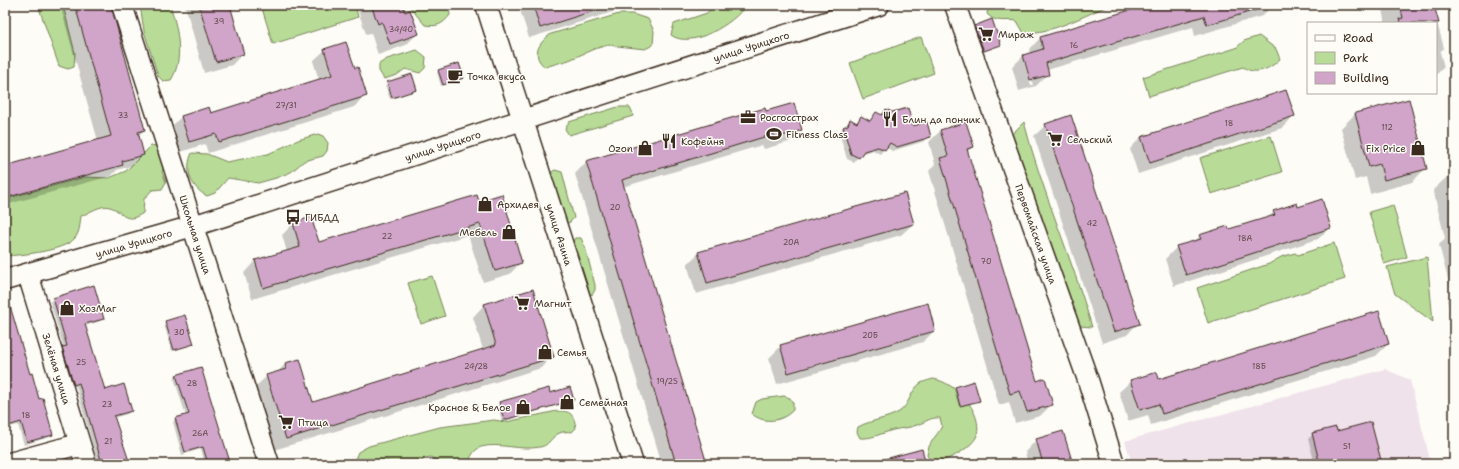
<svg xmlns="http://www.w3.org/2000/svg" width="1459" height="469" font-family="'Shantell Sans',sans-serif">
	<rect width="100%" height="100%" fill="#fdfcf7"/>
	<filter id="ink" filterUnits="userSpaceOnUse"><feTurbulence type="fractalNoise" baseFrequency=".025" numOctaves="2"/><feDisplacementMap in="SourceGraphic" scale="8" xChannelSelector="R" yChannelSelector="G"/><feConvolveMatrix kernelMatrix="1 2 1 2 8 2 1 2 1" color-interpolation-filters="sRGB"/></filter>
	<g filter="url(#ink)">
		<path fill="#f0e2ea" d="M1385,369L1410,380L1431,464H1132L1125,441Z"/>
		<path fill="#b8dc97" stroke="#7a835a" d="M38,5H63L75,53L74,67L68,69L59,66Z
			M140,5H169L171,8C178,30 184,60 171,80L163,81L158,76L144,31Z
			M261,5H355L358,17L273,44Z
			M408,5H447L449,7L450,15C442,25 437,27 425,25Z
			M714,5H746C735,23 691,50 671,35L674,24L707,13Z
			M993,5H1110C1083,16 1054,33 1024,33L1017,21C1006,19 996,24 987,14L988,8Z
			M619,14H632L648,19L654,31L653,45L645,49L608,45L594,49L569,60L545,67C531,56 538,43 551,34Z
			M1259,36L1276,49L1280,59C1270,69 1256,76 1243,67L1149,96L1143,77L1236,48L1244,41Z
			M921,37L934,73L863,99L850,63Z
			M417,50L426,57L425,68L420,73L405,69L397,75L384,79L379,71V64L387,59Z
			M618,107H629L632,111L633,116L569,135L565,129L569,122Z
			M1024,122C1042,192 1072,258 1092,327L1080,326L1066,302L1013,154L1012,134Z
			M318,134L323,136L328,143L327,151L323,156L304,161L291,172L276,178L258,183L228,178L215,193L207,196C191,188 184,170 192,153L207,154L227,162L268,154L298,140Z
			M1271,136L1282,172L1211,194L1200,158Z
			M158,145L165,165L162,172L166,182L162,189L152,190L144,199L143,213C124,226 122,210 110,207C101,204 89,213 81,216C80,222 80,230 77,235C70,251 21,255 5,256V199L85,177L109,178L126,171L151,146Z
			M555,170L562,172L574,218L569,223L564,220L550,173Z
			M1393,205L1407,257L1384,264L1369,212Z
			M575,238H581L585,247L595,285V290L592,295L584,287L573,241Z
			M1334,243L1345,279L1208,323L1197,288L1269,264L1281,257L1295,253L1298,255Z
			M1427,257L1433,322L1395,294L1387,267Z
			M432,276L445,316L421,324L408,283Z
			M933,379C955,382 983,411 977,435C974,446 948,462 937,461C932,461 930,459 927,456C928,442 936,438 942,426L940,418C930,417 926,422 917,425C910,428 901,428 893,430C882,433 872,439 860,438L857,432L858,427C871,420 887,419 899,412C910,405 910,390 921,383C925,381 930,380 933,379Z
			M784,396L790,398L793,403V410C782,422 764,424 752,414L756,402L762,399Z
			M557,411C571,410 574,415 576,428L572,432C551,429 553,445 540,447C520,451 499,442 481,447C473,450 471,457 468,464H442L431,457L424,458L420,464H394L385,460L370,463L357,462L355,459L358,452L369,446L440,427L494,420L506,422Z"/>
		<path fill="#0003" fill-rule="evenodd" d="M60,5H110L144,130L138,136L143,154L131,166L117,170L111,176L5,205V167L98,141Z
			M185,5H229L243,53L232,65L204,73Z
			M356,5H401L404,13L417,34L406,45L378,55L371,33L366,34Z
			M525,5H635L529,38L520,10Z
			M1150,5H1273L1262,16L1195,36L1193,27L1047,70L1048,74L1036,86L1019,91L1012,67L1023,56L1030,54L1029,50L1040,38ZM1024,62H1026L1033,85H1031Z
			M1381,5H1428L1430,12L1434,11L1444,48L1440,52L1444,67L1436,75V23H1385Z
			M975,26L1000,45L982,52L973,28Z
			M325,50L366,95L354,107L208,153L205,144L178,153L170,128L181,117L210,115L319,80L313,61Z
			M439,71L463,78L441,86L437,72Z
			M411,75L416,90L390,99L385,85Z
			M764,109L765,113L801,130L789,142L764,149L762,145L623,187L706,464H662L575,174L586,162Z
			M886,110L930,137L925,141L892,151L886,147L880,154L873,150L860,154L854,162L847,159L839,132L850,120L856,123L861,117L869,122L876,113L881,116Z
			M1355,114L1426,168L1412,182L1370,194L1366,177L1355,180L1341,128Z
			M1294,116L1282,128L1138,174L1130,149L1141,137Z
			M965,123L972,147L967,152L1036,382L1052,404L1040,416L1015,423L1009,402L999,405L929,171L935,164L929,142L940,131Z
			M1046,125L1138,323L1127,335L1102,343L1034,136Z
			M1454,175V329L1447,300L1452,295L1439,245L1445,238L1433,190L1448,176Z
			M478,202L521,262L510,274L483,282L468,235L252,299L244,273L255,261L287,252L282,235L293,224L318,243Z
			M1298,208L1330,228L1318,239L1174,286L1165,259L1177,247L1194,242L1200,236L1228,231L1268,218L1274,212Z
			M913,224L901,235L696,294L687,264L699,253Z
			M53,298L103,318L100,321L85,326L104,391L131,411L127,414L113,418L128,464H98L76,386L71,387L60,351L64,348L50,302Z
			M484,305L552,356L541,368L274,450L255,387L267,376L277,373L285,364L312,403L483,350L473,317Z
			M5,319L52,434L49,437L24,445L18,425L5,428Z
			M166,322L193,344L172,351L164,324Z
			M934,331L923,342L777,384L769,358L781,346Z
			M1388,344L1376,356L1151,425L1148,415L1128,421L1119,392L1131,381L1158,380Z
			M200,368L229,464H205L201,449L182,455L173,422L176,419L186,416L174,378L177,376Z
			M956,388L979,400L959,407L954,390Z
			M550,394L573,400L502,422L498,405L500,403Z
			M1336,432L1381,464H1315L1308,439L1313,434Z
			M1036,440L1072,464H1028L1025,452Z
			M922,451L925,464H868Z"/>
		<path fill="#d1a5ca" stroke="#3b2a1e" d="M75,5H111L145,130L138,132L144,155L122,161L123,165L5,198V166L111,136Z
			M199,5H230L244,54L216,62Z
			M371,5H403L405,12L410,10L419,34L390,44L382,22L378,24Z
			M533,5H603V8L540,28Z
			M1147,5H1262V8L1207,25L1204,16L1046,63L1049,75L1030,80L1023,55L1043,49L1040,37Z
			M1400,5H1429L1431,11L1435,9L1439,23H1400L1399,19L1403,18Z
			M992,19L1001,45L984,51L974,26Z
			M346,42L355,68L358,67L367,96L219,142L216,134L189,142L181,116L209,107L211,113L332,75L324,49Z
			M459,63L464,78L443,85L438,70Z
			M412,74L417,90L392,98L387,82Z
			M1286,90L1295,116L1150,163L1141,137Z
			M1409,99L1427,169L1384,180L1380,164L1369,167L1355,113Z
			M794,103L802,130L775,138L774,134L622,180L707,464H676L586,161L765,108L766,111Z
			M908,108L913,126L927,122L931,137L897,147L890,143L885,150L878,147L864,151L859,158L851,154L843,127L848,125L850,119L857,123L861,116L870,121L876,112L882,115L886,109L892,112Z
			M1071,115L1140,324L1114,332L1045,124Z
			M966,122L974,147L967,149L1037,381L1045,378L1053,405L1027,412L1020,391L1010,394L940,158L948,156L940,130Z
			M905,193L914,224L707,283L698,252Z
			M502,194L522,263L495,271L480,224L263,288L255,260L300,247L293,223L311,217L319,242L477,195L479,201Z
			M1322,199L1331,228L1186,275L1176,246L1201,239L1199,235L1228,226L1229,229L1275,215L1273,211L1297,203L1298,207Z
			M94,285L104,319L85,324L105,390L124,384L132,411L114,416L130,464H102L79,383L74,385L62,347L67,346L53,298Z
			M533,289L554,357L286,439L266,375L286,369L285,363L300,359L313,402L496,345L484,304Z
			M8,299L30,374L32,373L39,399L43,398L53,435L27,442L21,422L5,427V300Z
			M928,303L935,331L788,373L780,345Z
			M1379,311L1389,344L1162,414L1159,404L1140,410L1130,380L1157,372L1159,379Z
			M185,315L194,344L174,350L165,321Z
			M201,367L229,459L212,464H208L203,447L185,452L175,418L189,414L176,375Z
			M974,381L980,401L960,406L955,387Z
			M570,387L574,400L504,420L499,402L549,388L550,393Z
			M1371,422L1382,464H1327L1325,460L1319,461L1312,433L1336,427L1337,431Z
			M1063,431L1073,464H1043L1036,439Z
			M922,449L926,464H882L881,460Z"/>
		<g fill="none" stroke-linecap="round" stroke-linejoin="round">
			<g stroke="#3b2a1e" stroke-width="23">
				<g id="minor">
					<path id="s1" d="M122,5L269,464"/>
					<path id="s2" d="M486,5L633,464"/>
					<path id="s3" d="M955,5L1088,380L1114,464"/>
					<path id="s4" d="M28,274L86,464"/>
					<path id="s5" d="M5,280L193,226L879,5"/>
					<path d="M6,464L79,444"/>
				</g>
			</g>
			<use href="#minor" stroke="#fdfcf7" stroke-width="20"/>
		</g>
	</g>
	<defs>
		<g id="supermarket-bare" transform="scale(1.2)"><path d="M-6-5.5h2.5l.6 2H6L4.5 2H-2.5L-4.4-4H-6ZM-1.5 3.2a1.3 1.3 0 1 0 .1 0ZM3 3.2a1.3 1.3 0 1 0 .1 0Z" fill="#3b2a1e" stroke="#fdfcf7" stroke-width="2.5" paint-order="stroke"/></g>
		<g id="cafe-bare" transform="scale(1.2)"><path d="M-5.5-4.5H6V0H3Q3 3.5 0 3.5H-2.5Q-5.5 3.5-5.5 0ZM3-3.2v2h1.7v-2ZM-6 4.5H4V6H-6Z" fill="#3b2a1e" stroke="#fdfcf7" stroke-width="2.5" paint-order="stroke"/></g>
		<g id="office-bare" transform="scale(1.2)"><path d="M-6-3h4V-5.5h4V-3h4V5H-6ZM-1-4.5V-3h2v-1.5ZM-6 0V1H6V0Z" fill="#3b2a1e" stroke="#fdfcf7" stroke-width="2.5" paint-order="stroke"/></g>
		<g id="restaurant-bare" transform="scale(1.2)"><path d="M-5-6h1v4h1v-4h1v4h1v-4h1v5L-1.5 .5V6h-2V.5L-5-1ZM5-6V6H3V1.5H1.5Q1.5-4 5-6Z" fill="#3b2a1e" stroke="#fdfcf7" stroke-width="2.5" paint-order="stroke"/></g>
		<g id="stadium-bare" transform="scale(1.2)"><path d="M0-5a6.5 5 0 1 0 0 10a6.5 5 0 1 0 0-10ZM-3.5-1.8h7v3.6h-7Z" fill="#3b2a1e" stroke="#fdfcf7" stroke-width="2.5" paint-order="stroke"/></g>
		<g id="shop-bare" transform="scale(1.2)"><path d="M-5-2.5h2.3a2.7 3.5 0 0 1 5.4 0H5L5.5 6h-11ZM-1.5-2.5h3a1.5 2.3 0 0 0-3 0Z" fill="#3b2a1e" stroke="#fdfcf7" stroke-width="2.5" paint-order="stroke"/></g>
		<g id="bus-bare" transform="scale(1.2)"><path d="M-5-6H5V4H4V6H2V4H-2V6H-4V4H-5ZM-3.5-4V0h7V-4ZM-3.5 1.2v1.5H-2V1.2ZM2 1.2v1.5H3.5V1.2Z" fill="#3b2a1e" stroke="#fdfcf7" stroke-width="2.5" paint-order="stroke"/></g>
	</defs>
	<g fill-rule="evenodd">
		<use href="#supermarket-bare" x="986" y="34"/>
		<use href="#cafe-bare" x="455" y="76"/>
		<use href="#office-bare" x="748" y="117"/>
		<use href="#restaurant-bare" x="890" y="119"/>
		<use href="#stadium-bare" x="774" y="134"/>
		<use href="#supermarket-bare" x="1055" y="139"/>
		<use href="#restaurant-bare" x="669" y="141"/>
		<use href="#shop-bare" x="645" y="148"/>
		<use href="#shop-bare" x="1418" y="148"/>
		<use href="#shop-bare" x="485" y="204"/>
		<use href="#bus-bare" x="293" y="217"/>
		<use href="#shop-bare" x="509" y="232"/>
		<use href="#supermarket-bare" x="522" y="303"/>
		<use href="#shop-bare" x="67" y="308"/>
		<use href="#shop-bare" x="545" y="352"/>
		<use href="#shop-bare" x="567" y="402"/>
		<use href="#shop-bare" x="523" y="407"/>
		<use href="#supermarket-bare" x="286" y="422"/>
	</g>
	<g text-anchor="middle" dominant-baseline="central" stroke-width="3" stroke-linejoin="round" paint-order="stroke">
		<g font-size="8" fill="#604949">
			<text x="219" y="21">39</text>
			<text x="401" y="29">34/40</text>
			<text x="1074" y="45">16</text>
			<text x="286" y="105">27/31</text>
			<text x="123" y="115">33</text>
			<text x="1229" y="123">18</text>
			<text x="1387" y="127">112</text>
			<text x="615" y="207">20</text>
			<text x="1092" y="223">42</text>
			<text x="387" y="236">22</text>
			<text x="1245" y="238">18А</text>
			<text x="791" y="242">20А</text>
			<text x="986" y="261">70</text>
			<text x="179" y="332">30</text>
			<text x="870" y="335">20Б</text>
			<text x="81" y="362">25</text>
			<text x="476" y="366">24/28</text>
			<text x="1259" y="366">18Б</text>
			<text x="667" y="381">19/25</text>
			<text x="192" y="383">28</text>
			<text x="107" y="404">23</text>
			<text x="26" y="415">18</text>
			<text x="200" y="433">26А</text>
			<text x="108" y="441">21</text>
			<text x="1347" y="446">51</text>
		</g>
		<g font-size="10" fill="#3b2a1e" stroke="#fdfcf7" text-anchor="start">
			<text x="998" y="34">Мираж</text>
			<text x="467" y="76">Точка вкуса</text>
			<text x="760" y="117">Росгосстрах</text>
			<text x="902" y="119">Блин да пончик</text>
			<text x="786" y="134">Fitness Class</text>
			<text x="1067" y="139">Сельский</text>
			<text x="681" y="141">Кофейня</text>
			<text x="633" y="148" text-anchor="end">Ozon</text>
			<text x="1406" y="148" text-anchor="end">Fix Price</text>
			<text x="497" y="204">Архидея</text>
			<text x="305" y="217">ГИБДД</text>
			<text x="497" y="232" text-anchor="end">Мебель</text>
			<text x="534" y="303">Магнит</text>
			<text x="79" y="308">ХозМаг</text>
			<text x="557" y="352">Семья</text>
			<text x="579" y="402">Семейная</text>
			<text x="511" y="407" text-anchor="end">Красное &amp; Белое</text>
			<text x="298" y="422">Птица</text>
		</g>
		<g font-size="10" fill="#3b2a1e" stroke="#fdfcf7">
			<text stroke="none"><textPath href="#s5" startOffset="782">улица Урицкого</textPath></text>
			<text stroke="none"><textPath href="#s5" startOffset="458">улица Урицкого</textPath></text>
			<text stroke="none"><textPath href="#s3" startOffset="243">Первомайская улица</textPath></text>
			<text stroke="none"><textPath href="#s1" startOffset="241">Школьная улица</textPath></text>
			<text stroke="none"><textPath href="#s2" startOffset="241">улица Азина</textPath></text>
			<text stroke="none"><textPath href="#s5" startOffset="134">улица Урицкого</textPath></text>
			<text stroke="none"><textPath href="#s4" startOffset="99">Зелёная улица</textPath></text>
		</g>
	</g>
	<rect width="1459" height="469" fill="none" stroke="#fdfcf7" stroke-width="20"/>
	<rect x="10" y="10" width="1439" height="449" fill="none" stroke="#3b2a1e" stroke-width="1.5" filter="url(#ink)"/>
	<rect x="1307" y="22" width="130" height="72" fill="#fdfcf7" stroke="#afa8a0"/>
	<rect x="1315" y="35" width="20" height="6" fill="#fdfcf7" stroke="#afa8a0"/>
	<text x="1343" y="42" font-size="12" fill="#3b2a1e">Road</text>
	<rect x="1315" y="52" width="20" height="12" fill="#b8dc97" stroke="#afa8a0"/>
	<text x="1343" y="62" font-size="12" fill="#3b2a1e">Park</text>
	<rect x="1315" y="72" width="20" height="12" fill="#d1a5ca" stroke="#afa8a0"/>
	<text x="1343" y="82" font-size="12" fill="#3b2a1e">Building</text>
</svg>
